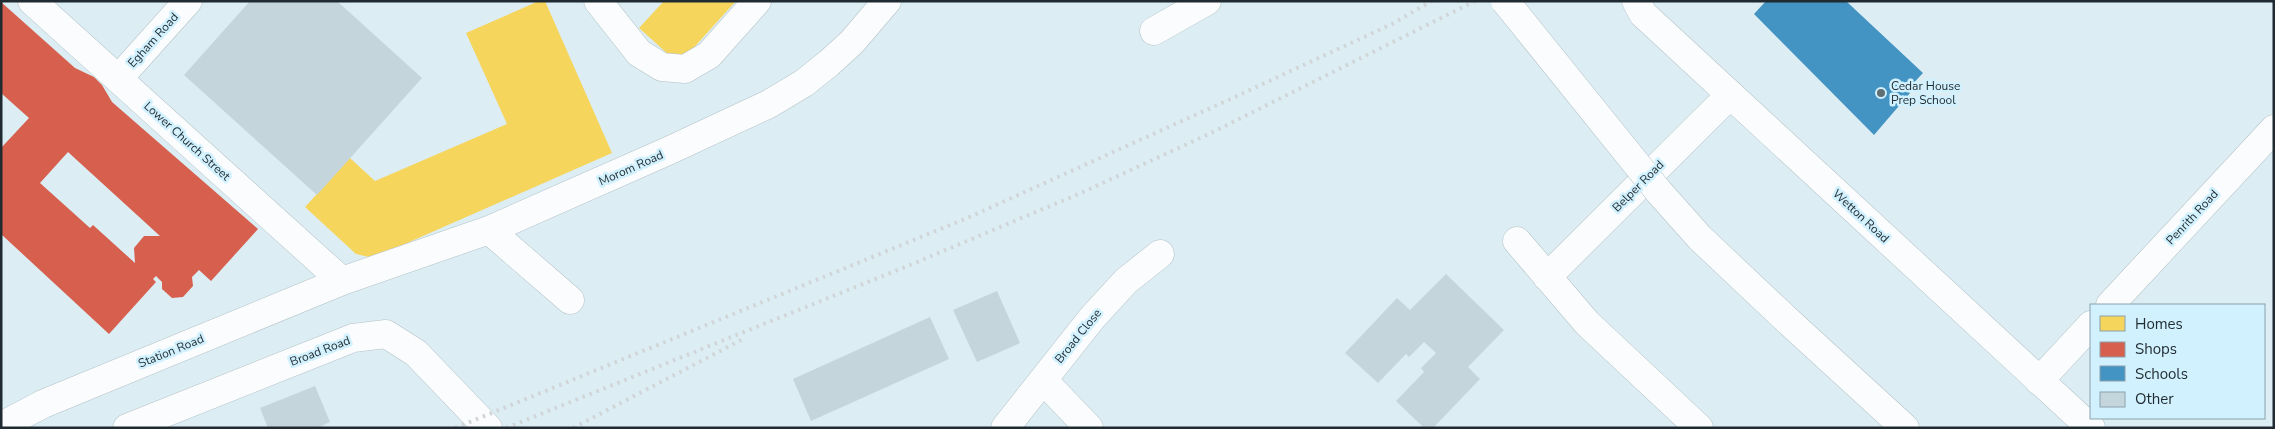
<svg xmlns="http://www.w3.org/2000/svg" width="2275" height="429" font-family="'Nunito Sans',sans-serif">
	<rect width="100%" height="100%" fill="#dcedf4"/>
	<path fill="#f6d55c" d="M539,1H545L612,153L373,258L356,254L305,207L350,158L375,181L507,124L466,33Z
		M664,1H736L679,64L639,28Z"/>
	<path fill="#d6604d" fill-rule="evenodd" d="M1,2L75,68L94,77L102,85L112,102L258,229L211,281L199,270L192,277L193,286L183,297L172,298L162,289V282L156,276L153,279L156,282L109,334L1,234V148L29,118L1,93ZM68,152L160,236H144L134,248L135,263L93,225L90,228L40,183Z"/>
	<path fill="#4393c3" d="M1766,1H1846L1923,73L1908,89L1910,93L1874,135L1754,14Z"/>
	<path fill="#c5d5dc" d="M250,1H337L422,78L317,195L184,75Z
		M1446,274L1504,330L1468,367L1480,379L1433,428H1424L1396,401L1424,372L1421,368L1436,353L1424,342L1409,357L1406,354L1378,383L1345,353L1397,298L1410,310Z
		M997,291L1020,343L977,362L953,310Z
		M930,317L949,359L811,421L793,379Z
		M315,386L330,422L317,428H268L260,408Z"/>
	<g fill="none" stroke-linecap="round" stroke-linejoin="round">
		<g stroke="#b4c2c7" stroke-width="29">
			<path id="minor" d="M32,1L342,281
				M598,1L639,53L662,67L685,69L709,55L757,1
				M1636,1L1643,14L2091,428
				M1154,31L1207,1
				M118,79L188,1
				M489,230L570,300
				M1517,241L1587,323L1699,428
				M1547,277L1730,95
				M2110,305L2274,129
				M1043,380L1089,428
				M2039,381L2091,325
				M1,426L43,404L342,281L489,230L668,151L769,104L804,83L829,63L852,42L887,1
				M127,428L353,338L386,334L416,353L488,428
				M1005,428L1092,318L1126,281L1160,254"/>
		</g>
		<g stroke="#b4c2c7" stroke-width="29">
			<path id="major" d="M1787,320L1905,428"/>
		</g>
		<use href="#minor" stroke="#fafcfd" stroke-width="28"/>
		<use href="#major" stroke="#fafcfd" stroke-width="28"/>
		<path stroke="#d0d5d8" stroke-width="4" stroke-dasharray="2.5 5" stroke-linecap="butt" d="M455,428L965,219L1224,102L1392,24L1432,1
			M506,428L910,265L1081,193L1211,133L1475,1
			M573,428L745,338"/>
		<g stroke="#b4c2c7" stroke-width="29" stroke-linecap="butt">
			<path id="major-bridge" d="M1505,1L1659,192L1700,238L1787,320"/>
		</g>
		<use href="#major-bridge" stroke="#fafcfd" stroke-width="28"/>
	</g>
	<circle fill="#616f75" stroke="#d2f1fe" stroke-width="2" cx="1881" cy="93" r="5"/>
	<g text-anchor="middle" dominant-baseline="central" stroke-width="5" stroke-linejoin="round" paint-order="stroke">
		<g font-size="12" fill="#1f2b30" stroke="#d2f1fe">
			<text transform="translate(153 40) rotate(-48)">Egham Road</text>
			<text transform="translate(187 141) rotate(42)">Lower Church Street</text>
			<text transform="translate(631 168) rotate(-24)">Morom Road</text>
			<text transform="translate(1638 186) rotate(-45)">Belper Road</text>
			<text transform="translate(1861 216) rotate(43)">Wetton Road</text>
			<text transform="translate(2192 217) rotate(-47)">Penrith Road</text>
			<text transform="translate(1078 336) rotate(-51)">Broad Close</text>
			<text transform="translate(171 351) rotate(-22)">Station Road</text>
			<text transform="translate(320 351) rotate(-21)">Broad Road</text>
		</g>
		<g font-size="12" fill="#1f2b30" stroke="#d2f1fe" text-anchor="start">
			<text x="1891" y="86">Cedar House<tspan x="1891" dy="14">Prep School</tspan></text>
		</g>
	</g>
	<rect width="2275" height="429" fill="none" stroke="#1f2b30" stroke-width="5"/>
	<rect x="2090" y="304" width="175" height="115" fill="#d2f1fe" stroke="#8aa2ac"/>
	<rect x="2100" y="316" width="25" height="15" fill="#f6d55c" stroke="#8aa2ac"/>
	<text x="2135" y="329" font-size="15" fill="#1f2b30">Homes</text>
	<rect x="2100" y="342" width="25" height="15" fill="#d6604d" stroke="#8aa2ac"/>
	<text x="2135" y="354" font-size="15" fill="#1f2b30">Shops</text>
	<rect x="2100" y="366" width="25" height="15" fill="#4393c3" stroke="#8aa2ac"/>
	<text x="2135" y="379" font-size="15" fill="#1f2b30">Schools</text>
	<rect x="2100" y="392" width="25" height="15" fill="#c5d5dc" stroke="#8aa2ac"/>
	<text x="2135" y="404" font-size="15" fill="#1f2b30">Other</text>
</svg>
